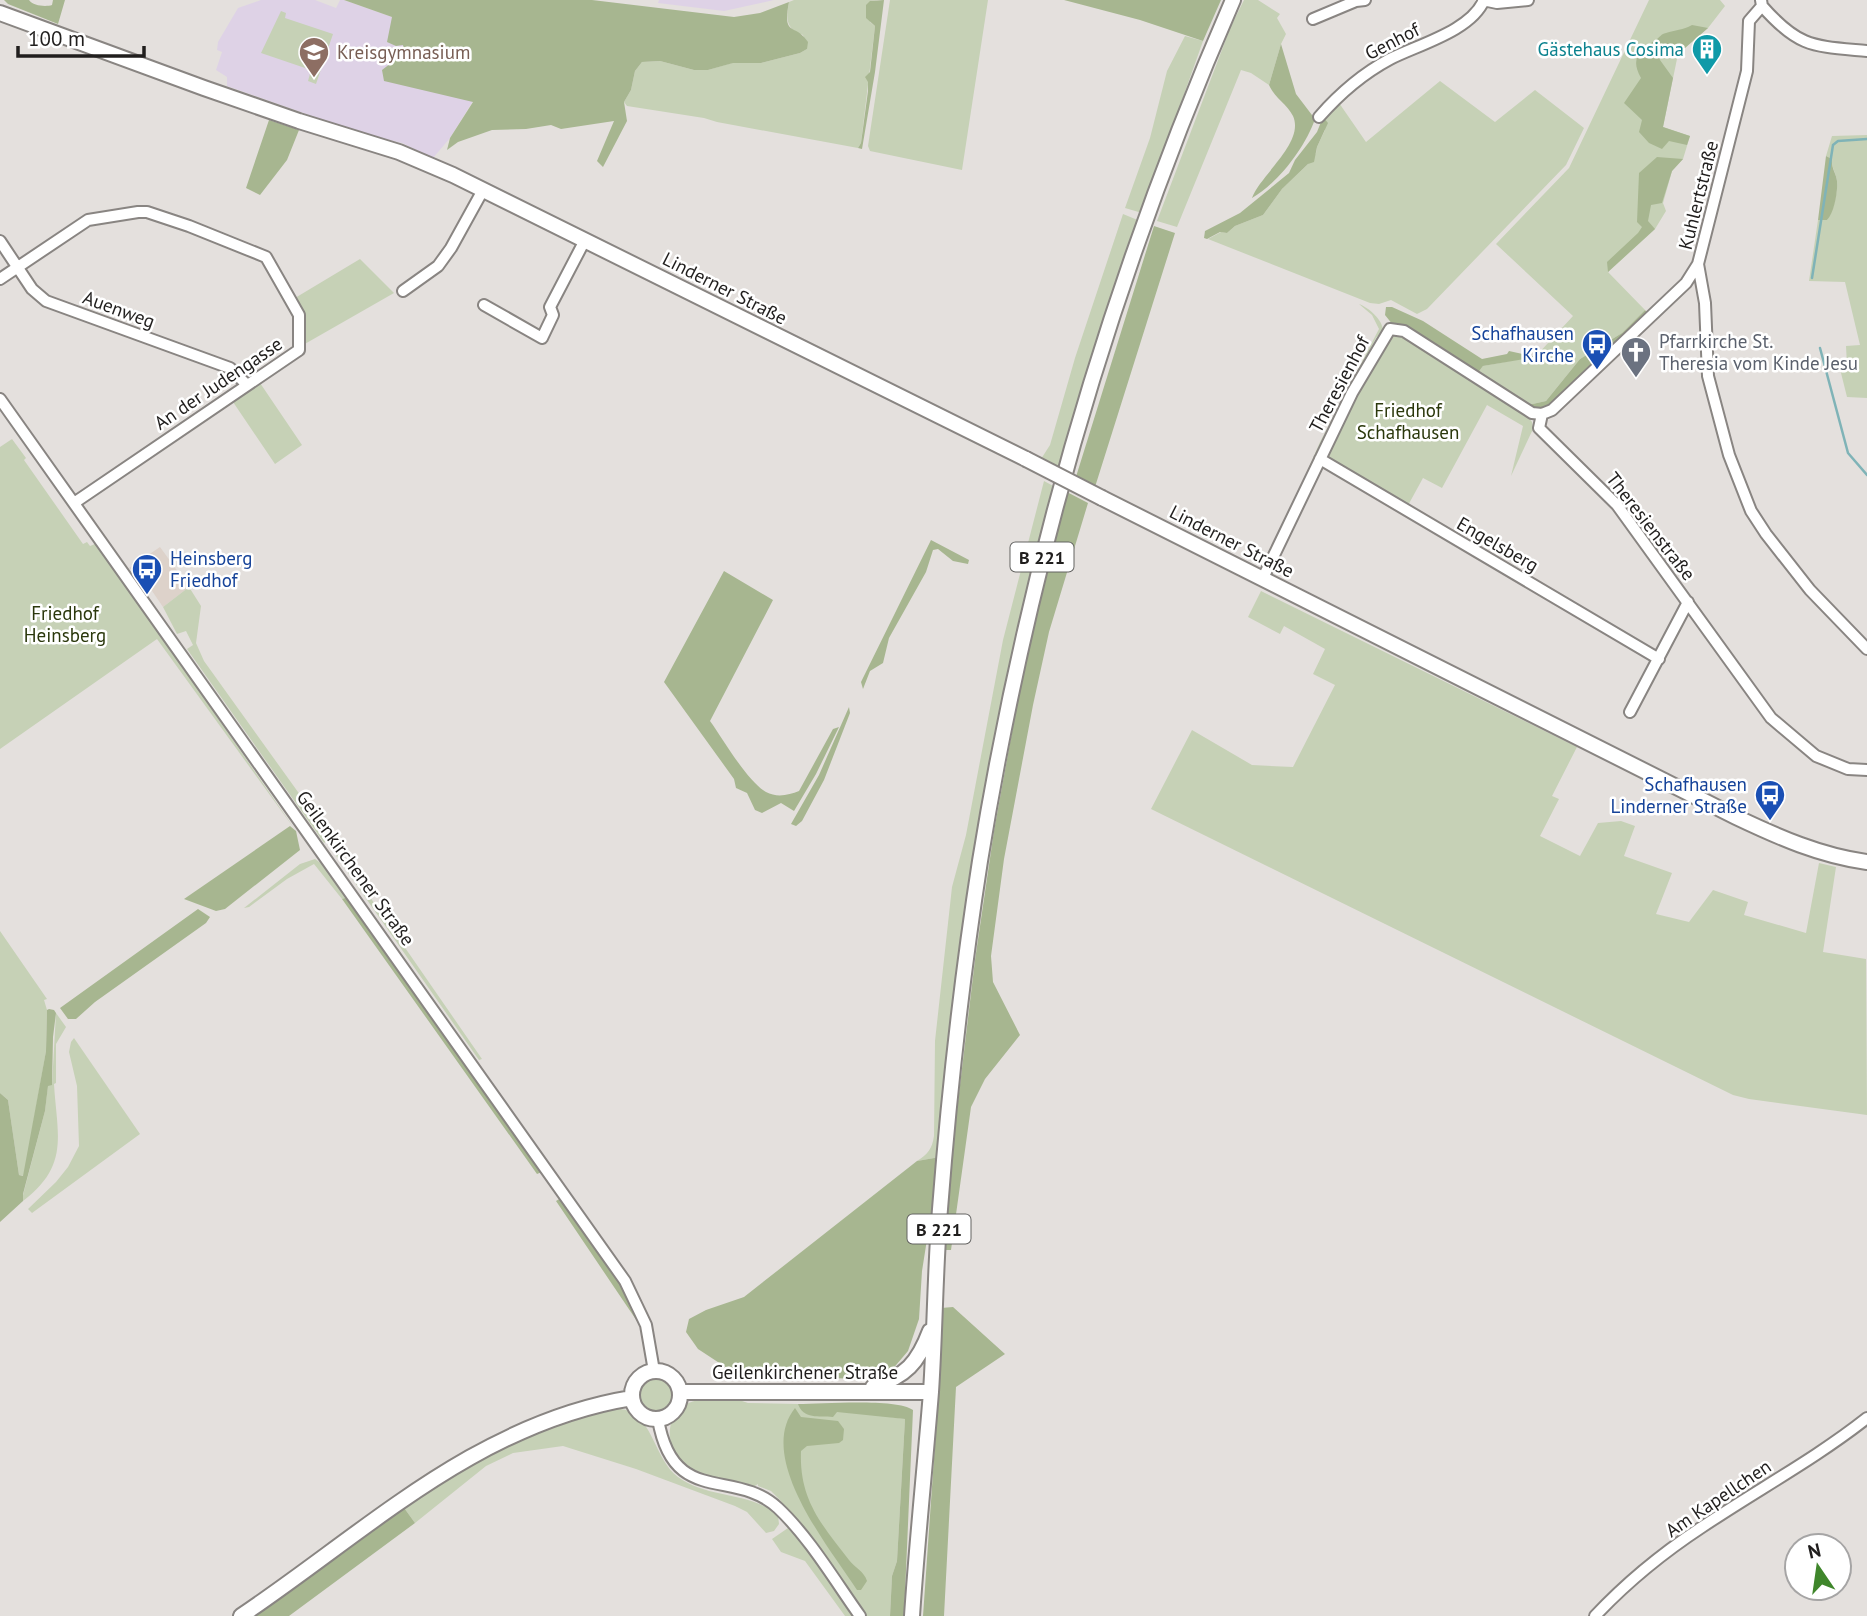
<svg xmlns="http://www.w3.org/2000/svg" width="1867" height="1616" font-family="'PT Sans',sans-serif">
	<rect width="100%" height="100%" fill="#e4e0dd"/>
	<path fill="#ddd2ca" d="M160,547L189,587L163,607L148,585L129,568Z"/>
	<path fill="#ded2e6" d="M261,0H315L336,8L340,0H344L392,17L413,22L400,84L473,101L450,138L433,158L402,143L360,133L227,86V77L216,70L222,52L217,50L218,42L238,8Z
		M659,0H774L724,11L658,3Z"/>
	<path fill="#c6d1b6" d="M794,0H878L870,1V22L875,26L861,143L858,148L717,122L704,118L627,106L624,102L631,90L635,71L642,62L660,61L694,70H708L732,63H761L800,53L807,49L803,35C785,29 786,18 789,2Z
		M890,0H988L962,170L870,151L868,146Z
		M1244,0H1258L1280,14L1277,18L1286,34L1281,44L1269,85L1251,73L1241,70L1177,227L1157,221L1231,26Z
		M1649,0H1720L1725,6L1708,28L1678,54L1663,127L1690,136L1683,159L1672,171L1663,203L1666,211L1655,229L1608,272L1645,310L1622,333L1580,359L1546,401L1528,405L1477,374L1483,366L1536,356L1573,316L1496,244L1569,168Z
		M281,11L286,13L285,18L333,34L316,84L308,81L311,70L261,53Z
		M1185,36L1203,41L1142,213L1125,208L1150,138L1167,71Z
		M1440,81L1495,122L1535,90L1584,128L1566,165L1427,309L1417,314L1391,300L1379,304L1370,303L1208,239L1221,232L1227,233L1235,226L1263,215L1282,189L1308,164L1316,153L1317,147L1325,130L1323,117L1337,100L1366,142Z
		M1867,135V398L1847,397L1840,369L1847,365L1846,346L1860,345L1845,282L1809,281L1818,220H1827C1833,211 1838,193 1837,181C1836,173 1831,167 1832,159L1826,156L1832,136Z
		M1123,214L1140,221L1061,474L1041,459L1050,445L1075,358Z
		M360,259L394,293L303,345C303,327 306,313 295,298Z
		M1359,304C1369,308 1382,319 1383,330L1376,338L1292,506L1320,442L1379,329L1372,315Z
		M1395,334L1405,335L1526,414L1532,422L1533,429L1511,476L1523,426L1487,405L1442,488L1423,478L1406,509L1323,459L1364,380L1390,337Z
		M258,380L302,445L275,464L231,399Z
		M12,439L26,458L24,460L83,544L87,542L90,546L95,544L98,545L296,831L157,639L0,749V447Z
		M1044,481L1057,488L1029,588L988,774L960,953L954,1028L940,1157L917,1161C928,1154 932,1149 934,1136L935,1041L952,887L966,835L1003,640Z
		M189,587L201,606L196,643L204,661L331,838L324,843L187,649L193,645L186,631L177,634L163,607Z
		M1261,591L1577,747L1552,796L1559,799L1540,836L1580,856L1598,823L1621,821L1635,826L1624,856L1672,873L1656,914L1689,922L1713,890L1748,902L1744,915L1806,933L1819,863L1836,867L1823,952L1866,959L1867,1115L1749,1099L1733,1095L1151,809L1192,730L1252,765L1293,767L1335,685L1313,674L1325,649L1284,626L1280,634L1248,617Z
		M334,845L482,1059L479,1060L330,847Z
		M315,859L322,864L348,897L342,899L314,864L287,879L249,907L244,908L300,864Z
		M0,931L47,999L44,1000L47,1010L46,1051L24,1176L19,1175L8,1100L0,1093Z
		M56,1013L66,1027L56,1044V1083L54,1084C57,1135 70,1165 23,1201V1195L45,1111L48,1085H52Z
		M74,1038L140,1134L32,1213L28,1209L56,1182L68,1167L79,1146L77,1086L69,1052L71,1042Z
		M639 1394a18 18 0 1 1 36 0a18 18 0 1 1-36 0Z
		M733,1398L748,1403L798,1404L905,1419L897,1561L892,1576L890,1616H862L780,1500L771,1491L758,1486V1484L752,1488C734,1483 710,1481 694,1472C669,1458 659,1423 685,1405C697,1397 719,1399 733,1398Z
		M604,1409C611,1410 620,1408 626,1410C654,1420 655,1460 678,1477C708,1499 749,1491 778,1515L779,1524L774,1531L766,1533L747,1512L735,1506L636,1469L563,1446L513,1453L486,1466L415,1523L402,1505L469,1463L548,1427Z
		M788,1528L793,1529L856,1616H845L805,1561L781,1552L772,1539Z"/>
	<path fill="#a7b690" d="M4,0H29C33,6 46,7 52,5L53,0H65L58,24L8,4Z
		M344,0H592L734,17L760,13L789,2C782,38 795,22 808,42L807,49L800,53L761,63H733L708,70H694L660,61L642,62L635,71L631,90L624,102L627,121L603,167L597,161L614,121L561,129L551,125L526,129L492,130L458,142L447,150L450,138L473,102L384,81L382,70L404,53L403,45L396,46L387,42L392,17Z
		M884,0L875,72L862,149L858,148L861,143L868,91V82L865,77L870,72L875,26L866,18V5L870,1Z
		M1064,0H1221L1203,41L1140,20Z
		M1692,25L1708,28L1678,54L1664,50L1658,53L1660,60L1673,78L1663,127L1690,136L1687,145L1669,141L1662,149L1649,143L1639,132L1642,120L1624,103L1641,78C1629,57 1641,50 1657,39C1660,37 1661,34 1666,33C1675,30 1683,30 1692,25Z
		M1281,44L1296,94L1315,119C1305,148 1278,183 1252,198C1260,175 1305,143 1293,116C1287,104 1274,97 1269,85Z
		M1323,117L1328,123L1317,147L1314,162L1308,164L1282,189L1263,215L1235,226L1227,233L1220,232L1207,239L1204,238L1205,231L1240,213L1289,173L1295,160L1317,132Z
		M269,120L299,130L287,160L260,195L246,188Z
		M1826,156L1832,159C1831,168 1836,173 1837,181C1838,192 1834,213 1827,220H1818Z
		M1657,157L1683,159L1672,171L1662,203L1651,205L1648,221L1655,229L1608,272L1607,262L1638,233L1642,227L1637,222L1639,173Z
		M1154,226L1175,233L1095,487L1075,480Z
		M1386,307H1392L1423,321L1482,359L1507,354L1509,351L1536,357L1483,366L1477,374L1419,333L1393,325L1385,315Z
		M1645,310L1649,315L1549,408L1532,411L1528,405L1546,401L1580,359L1622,333Z
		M1065,491L1088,503L1049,632L1033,705L1004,859L991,956L993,982L1020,1035L985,1079L971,1107L951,1250H944L952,1152L975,960L994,831L1024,666Z
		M931,540L969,560L968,564L953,561L938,549L933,550L926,572L889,638L883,663L870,671L863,689L861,682Z
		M724,571L773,600L710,721C723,739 747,781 766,792C777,798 789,795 799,791L833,729L839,727L816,774L794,811L781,803L762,813L755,810L747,793L736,788L734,779L664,682Z
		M849,707L850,713L824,780L802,821L796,826L791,824L819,775Z
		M290,826L296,831L300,850L225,909L216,911L184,899Z
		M348,897L542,1172L537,1174L342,899Z
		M198,909L210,917L206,923L95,1002L76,1019H68L60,1008Z
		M49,1009L54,1010L56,1013L53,1037L52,1085L48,1086L45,1111L23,1194V1201L0,1222V1093L8,1100L19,1175L23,1176L46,1051L47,1010Z
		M940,1157L922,1271L919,1319L908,1351L891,1371L868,1379L782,1377L730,1370L698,1349L686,1332L689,1319L706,1310L744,1297L917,1161Z
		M561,1198L624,1286L643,1330L556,1201Z
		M953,1307L1005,1354L956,1387L944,1616H923L938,1401L941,1308Z
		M798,1404C822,1404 896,1398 913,1410L904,1616H890L892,1576L897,1561L905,1419L837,1412L833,1417C819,1416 803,1419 798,1404Z
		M795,1408L801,1417L838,1421L844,1429L843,1440L839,1443L807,1446L801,1451C799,1499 821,1524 849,1560C855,1568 864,1571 867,1581L861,1590H857C830,1548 755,1458 795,1408Z
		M402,1505L415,1523L289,1616H247Z"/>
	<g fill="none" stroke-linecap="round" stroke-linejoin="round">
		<path stroke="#7fb3b7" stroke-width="2.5" d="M1812,278L1833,145L1838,141L1867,139
			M1820,348L1848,453L1867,475"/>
		<g stroke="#898582" stroke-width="14">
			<path id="minor" d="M1483,0L1497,3L1528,0
				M1761,0L1762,6L1749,21L1747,71L1698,264L1705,303L1708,376L1729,455L1751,511L1766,534L1810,590L1867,649
				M1762,6C1799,48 1813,46 1867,51
				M1313,19L1356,1L1365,0
				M1319,117C1340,93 1362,74 1390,59C1417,45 1471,31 1484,0
				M0,241L32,289L46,301L230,368L246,384
				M1698,264L1686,283L1552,410L1542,414L1539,428L1617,505L1771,718L1816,756L1848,769L1867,770
				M0,279L88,220L138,212H147L189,226L266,257L299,315V350L74,503
				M403,291L438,266L451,248L483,190
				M484,305L542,338L553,315L550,307L585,240
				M0,399L625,1281L646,1325L654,1371
				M1320,459L1659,659
				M1263,578L1352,393L1390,329L1404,331L1532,413L1542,414
				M1630,712L1688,602
				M658,1419C673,1508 734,1467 778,1508C809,1537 835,1581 860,1616
				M1595,1616C1626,1583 1664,1552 1702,1527C1757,1490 1815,1459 1867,1418"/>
		</g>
		<g stroke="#898582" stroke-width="18">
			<path id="major" d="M0,13L204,88L299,121L399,152L453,175L1026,459
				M1102,498L1736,817C1778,837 1821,856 1867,862
				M632 1395a24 24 0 1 1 48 0a24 24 0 1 1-48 0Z
				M873,1387C906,1376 918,1363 930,1331
				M680,1392H931
				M241,1616C366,1532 477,1423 632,1398
				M912,1616C917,1541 925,1467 931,1392C935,1331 935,1270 940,1209C949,1093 962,976 980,861C1028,565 1113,275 1233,0"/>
		</g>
		<use href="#minor" stroke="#fff" stroke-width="10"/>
		<use href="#major" stroke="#fff" stroke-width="14"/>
		<g stroke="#898582" stroke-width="18" stroke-linecap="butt">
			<path id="major-bridge" d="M1026,459L1102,498"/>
		</g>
		<use href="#major-bridge" stroke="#fff" stroke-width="14"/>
	</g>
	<defs>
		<g id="building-pin" transform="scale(1.575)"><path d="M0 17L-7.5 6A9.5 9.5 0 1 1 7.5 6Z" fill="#0f9aa8" stroke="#fff"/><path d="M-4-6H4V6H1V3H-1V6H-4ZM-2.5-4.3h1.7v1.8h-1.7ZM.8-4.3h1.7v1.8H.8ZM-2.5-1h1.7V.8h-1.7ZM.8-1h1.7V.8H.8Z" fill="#fff"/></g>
		<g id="school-pin" transform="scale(1.575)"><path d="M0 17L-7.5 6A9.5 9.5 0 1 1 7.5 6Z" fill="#8d6e63" stroke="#fff"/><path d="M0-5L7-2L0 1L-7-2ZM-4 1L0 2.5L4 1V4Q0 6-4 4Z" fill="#fff"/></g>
		<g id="bus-pin" transform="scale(1.575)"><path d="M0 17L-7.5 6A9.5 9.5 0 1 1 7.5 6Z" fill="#1a4fb4" stroke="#fff"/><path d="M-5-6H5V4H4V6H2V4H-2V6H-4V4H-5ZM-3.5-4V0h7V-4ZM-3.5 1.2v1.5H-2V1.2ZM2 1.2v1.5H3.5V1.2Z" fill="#fff"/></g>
		<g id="church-pin" transform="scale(1.575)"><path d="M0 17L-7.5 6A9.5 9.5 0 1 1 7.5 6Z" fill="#6b7280" stroke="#fff"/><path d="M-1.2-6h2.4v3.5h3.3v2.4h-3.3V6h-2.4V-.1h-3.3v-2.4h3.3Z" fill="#fff"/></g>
	</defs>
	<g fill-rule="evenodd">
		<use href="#building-pin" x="1707" y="49"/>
		<use href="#school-pin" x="314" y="52"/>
		<use href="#bus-pin" x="1597" y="344"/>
		<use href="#church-pin" x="1636" y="352"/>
		<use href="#bus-pin" x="147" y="569"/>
		<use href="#bus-pin" x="1770" y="795"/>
	</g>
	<g text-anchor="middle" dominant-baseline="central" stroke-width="5" stroke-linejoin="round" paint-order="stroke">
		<g fill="#fff" stroke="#636261" stroke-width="2">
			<rect x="1010.5" y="542.5" width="63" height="29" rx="5"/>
			<rect x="907.5" y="1214.5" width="63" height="29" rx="5"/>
		</g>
		<g font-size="18" font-weight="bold" fill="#201e1d">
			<text x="1042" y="557">B 221</text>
			<text x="939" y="1229">B 221</text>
		</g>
		<g font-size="19" fill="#201e1d" stroke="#fff">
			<text transform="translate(1392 41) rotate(-27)">Genhof</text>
			<text transform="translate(1698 195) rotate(-76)">Kuhlertstraße</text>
			<text transform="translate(725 288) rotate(27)">Linderner Straße</text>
			<text transform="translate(119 309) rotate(20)">Auenweg</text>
			<text transform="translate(218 383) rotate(-34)">An der Judengasse</text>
			<text transform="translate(1339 384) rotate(-62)">Theresienhof</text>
			<text transform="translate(1651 526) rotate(52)">Theresienstraße</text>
			<text transform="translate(1232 541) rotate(27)">Linderner Straße</text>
			<text transform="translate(1498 544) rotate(30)">Engelsberg</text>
			<text transform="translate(356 868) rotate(54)">Geilenkirchener Straße</text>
			<text x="805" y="1372">Geilenkirchener Straße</text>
			<text transform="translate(1718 1498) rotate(-34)">Am Kapellchen</text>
		</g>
		<g font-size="19" fill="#0d838f" stroke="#fff" text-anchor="end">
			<text x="1684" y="49">Gästehaus Cosima</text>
		</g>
		<g font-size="19" fill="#785e54" stroke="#fff" text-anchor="start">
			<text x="337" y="52">Kreisgymnasium</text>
		</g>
		<g font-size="19" fill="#164399" stroke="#fff" text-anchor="end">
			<text x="1574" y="333">Schafhausen<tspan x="1574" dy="22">Kirche</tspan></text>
			<text x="170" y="558" text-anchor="start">Heinsberg<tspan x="170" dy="22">Friedhof</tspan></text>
			<text x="1747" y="784">Schafhausen<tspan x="1747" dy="22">Linderner Straße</tspan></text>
		</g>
		<g font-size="19" fill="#5b616d" stroke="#fff" text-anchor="start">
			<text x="1659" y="341">Pfarrkirche St.<tspan x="1659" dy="22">Theresia vom Kinde Jesu</tspan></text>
		</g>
		<g font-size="19" fill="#2b380c" stroke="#fff">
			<text x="1408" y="410">Friedhof<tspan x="1408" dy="22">Schafhausen</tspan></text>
			<text x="65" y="613">Friedhof<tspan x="65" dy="22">Heinsberg</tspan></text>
		</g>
	</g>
	<g transform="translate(1818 1567) rotate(347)"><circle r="33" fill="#ffffff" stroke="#a6a5a5" stroke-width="2"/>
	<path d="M0-5L12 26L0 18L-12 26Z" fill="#3f862b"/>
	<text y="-10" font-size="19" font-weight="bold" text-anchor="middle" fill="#201e1d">N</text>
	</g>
	<path d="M18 46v10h126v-10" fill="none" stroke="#201e1d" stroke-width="3.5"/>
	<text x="28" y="46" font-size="21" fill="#201e1d" stroke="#ffffff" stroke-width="5" paint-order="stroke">100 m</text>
</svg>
